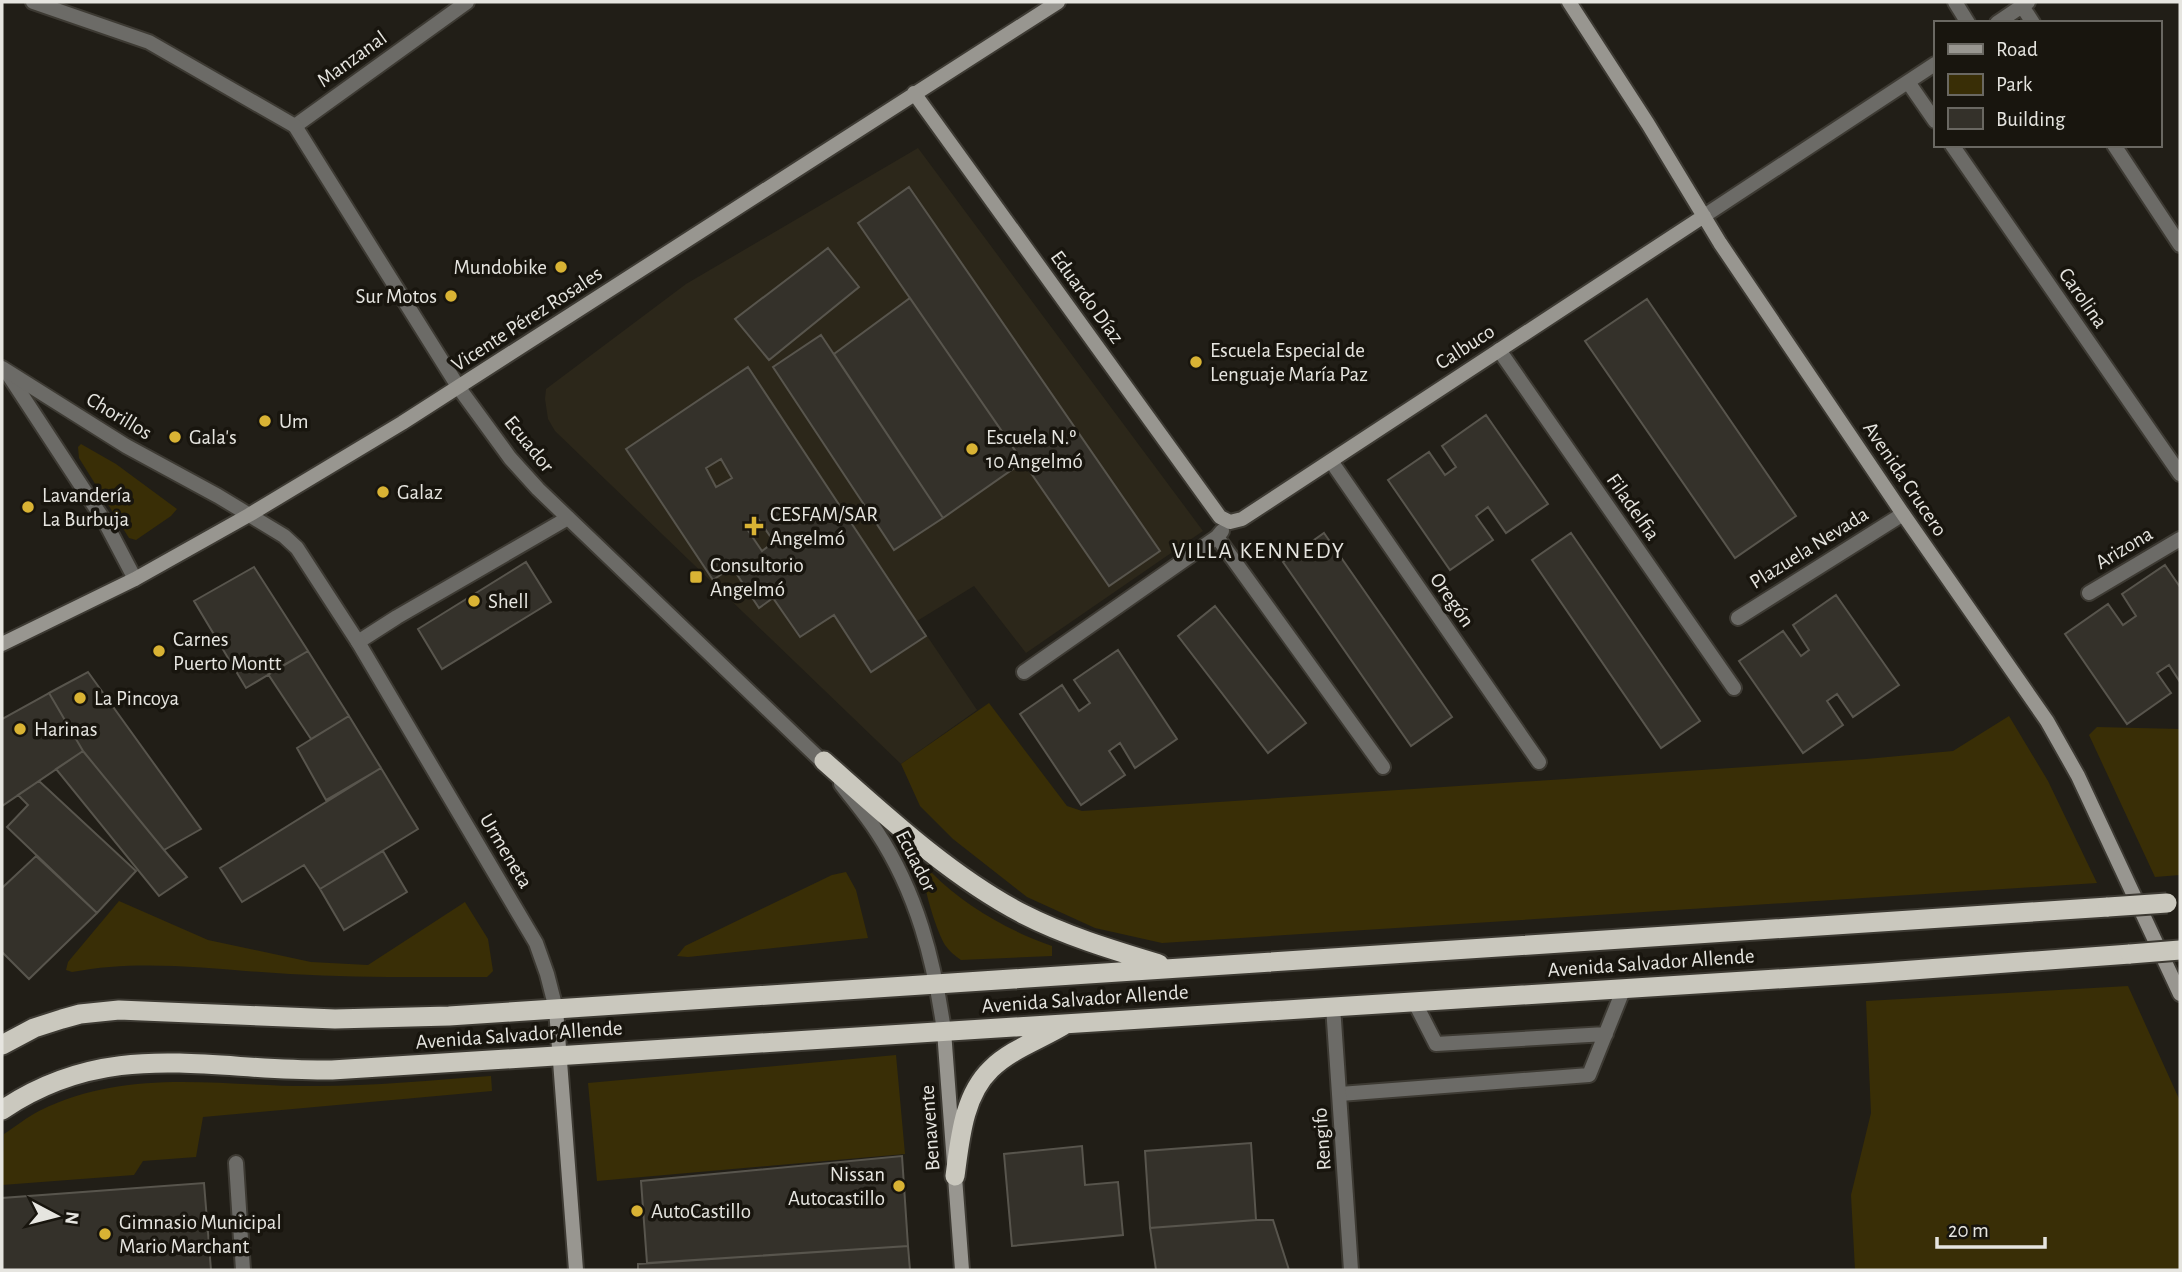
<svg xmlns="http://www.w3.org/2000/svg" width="2182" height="1272" font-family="'Alegreya Sans',sans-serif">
	<rect width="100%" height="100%" fill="#211e17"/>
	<path fill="#2c271a" d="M918,148L1203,531L1026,653L974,586L917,621L977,710L901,764L555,431L548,419L545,399L546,389L686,284Z"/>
	<path fill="#392e06" d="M81,444L116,464L177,509L171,516L136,540L129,538L79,458L78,447Z
		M989,703L1067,806L1082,811L1866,759L1953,751L2009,716L2048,781L2097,883L1162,943L1095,928L1027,897L953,839L920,806L901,764Z
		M2097,727L2180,729V875L2155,877L2089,735Z
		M846,872L856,890L868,938L688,957L677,956L685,946L832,875Z
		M932,873C963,905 1009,931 1052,946V956L961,960C955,956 949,951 945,945C937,932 923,888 924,874Z
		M119,901L208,940L311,962L368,965L465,902L488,939L493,971L487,977C421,977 355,978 290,974C217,970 144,958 72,972L66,970L68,962Z
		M2128,986L2180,1101V1270H1855L1851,1195L1871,1113L1866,1001Z
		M896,1055L905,1154L597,1181L588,1083Z
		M491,1076L492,1091L203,1117L196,1157L143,1161L134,1175L2,1185L4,1134C15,1127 27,1117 39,1111C130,1066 220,1087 316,1086C374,1086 433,1080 491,1076Z"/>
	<path fill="#34312a" stroke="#58554d" stroke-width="2" fill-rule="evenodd" d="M909,187L1160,551L1109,586L858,223Z
		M828,248L859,287L769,360L735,319Z
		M910,298L1023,462L943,518L834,354Z
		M1647,299L1796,516L1735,558L1585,341Z
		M821,335L943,518L894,550L773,367Z
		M748,367L926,636L871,672L834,615L800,637L773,598L759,608L732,567L713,580L626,449ZM721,459L732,478L716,487L706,468ZM757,517L774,542L762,551L745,526Z
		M1486,415L1548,504L1506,533L1488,507L1476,516L1493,540L1450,570L1388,480L1429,452L1445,475L1456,467L1442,446Z
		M1324,533L1452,717L1411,746L1283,562Z
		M1571,533L1700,721L1661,748L1532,560Z
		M526,562L551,602L442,669L418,629Z
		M2165,565L2180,587V682L2169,665L2157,673L2171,693L2127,724L2065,634L2108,604L2123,625L2136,616L2122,594Z
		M254,567L308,651L246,688L194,601Z
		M1836,595L1899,685L1853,717L1837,694L1827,701L1843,725L1803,753L1739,661L1783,631L1801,656L1809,650L1793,625Z
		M1215,606L1306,723L1268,753L1178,636Z
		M1118,650L1177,739L1135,768L1120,743L1109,751L1125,775L1081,805L1020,714L1062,685L1079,711L1090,703L1074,680Z
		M308,651L349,716L311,739L268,674Z
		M88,672L201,829L164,850L83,751L49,693Z
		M49,693L83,751L2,806V719Z
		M349,716L381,768L326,800L297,748Z
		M83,751L164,850L187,877L159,896L56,769Z
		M381,768L418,829L320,889L304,865L242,902L220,868Z
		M39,781L136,871L97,913L7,827L28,805L18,795Z
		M383,851L407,892L344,930L320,889Z
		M36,856L97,913L29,979L2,952V888Z
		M1251,1143L1256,1220L1150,1228L1145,1151Z
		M1082,1146L1085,1185L1118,1182L1123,1235L1012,1246L1004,1154Z
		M902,1156L908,1246L647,1263L641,1181Z
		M204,1183L211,1270H2V1198Z
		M1256,1220H1273L1289,1270H1156L1150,1228Z
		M908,1246L910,1270H638V1264Z"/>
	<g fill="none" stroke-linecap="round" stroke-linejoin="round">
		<g stroke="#3d3a33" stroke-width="18">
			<path id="service" d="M358,642L397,617L568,518
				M1414,1001L1436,1044L1606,1034
				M1340,1094L1589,1075L1624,988"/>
		</g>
		<g stroke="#3d3a33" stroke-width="18">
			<path id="minor" d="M1955,2L1968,23
				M2022,6L2033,23
				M1997,23L2028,2
				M1908,82L1935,121
				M295,126L467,2
				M1952,145L2180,474
				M2114,145L2180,245
				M1704,216L1935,64
				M1499,350L1734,688
				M6,371L105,522L135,579
				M1331,461L1539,762
				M1217,537L1383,767
				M2089,593L2180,539
				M1738,618L1903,514
				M1024,672L1217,537L1222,531
				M1333,1006L1351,1270
				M236,1163L243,1270"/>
		</g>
		<g stroke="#3d3a33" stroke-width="18">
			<path id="tertiary" d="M33,2L149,42L295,126L459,388L510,458L538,489L829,768
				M2,368L126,446L218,496L284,536L297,548L358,642L536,943L547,974L556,1009
				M841,784C853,800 866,815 877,832C917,893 934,960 944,1031"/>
		</g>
		<g stroke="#3d3a33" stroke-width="18">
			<path id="secondary" d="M1569,2L1648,124L1720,243L1903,514L2047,721L2078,776L2180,994
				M914,93L1220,517L1230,522L1242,519L1704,216
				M2,644L135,579L249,515L402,423L1058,2
				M556,1009L576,1270
				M944,1031L962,1270"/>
		</g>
		<g stroke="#3d3a33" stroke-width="23">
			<path id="trunk" d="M824,761C885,815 950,876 1023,914C1066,936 1113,950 1159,964
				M2,1045L34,1028L62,1019L80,1014L119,1010L335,1019L449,1016L2108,907
				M2,1110C112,1036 210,1072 332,1070L1872,973L2130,954
				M955,1176C960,1140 963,1096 991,1069C1011,1049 1042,1039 1066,1024"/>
		</g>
		<use href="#service" stroke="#6c6b67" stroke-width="14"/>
		<use href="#minor" stroke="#6c6b67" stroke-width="14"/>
		<use href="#tertiary" stroke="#6c6b67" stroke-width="14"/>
		<use href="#secondary" stroke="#989690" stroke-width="14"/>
		<use href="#trunk" stroke="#cac8be" stroke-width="19"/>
		<g stroke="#3d3a33" stroke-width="23" stroke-linecap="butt">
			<path id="trunk-bridge" d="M2108,907L2167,903
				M2130,954L2180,950"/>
		</g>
		<use href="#trunk-bridge" stroke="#cac8be" stroke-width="19"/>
	</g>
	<g fill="#d9b334" stroke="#18150e" stroke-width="2.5">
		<circle cx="561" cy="267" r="7"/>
		<circle cx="451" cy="296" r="7"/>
		<circle cx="1196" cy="362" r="7"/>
		<circle cx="265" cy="421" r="7"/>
		<circle cx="175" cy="437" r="7"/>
		<circle cx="972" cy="449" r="7"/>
		<circle cx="383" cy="492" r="7"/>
		<circle cx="28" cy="507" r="7"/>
		<path d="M750.5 515.5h7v7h7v7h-7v7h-7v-7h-7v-7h7z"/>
		<rect x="689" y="570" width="14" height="14" rx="3.5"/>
		<circle cx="474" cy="601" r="7"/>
		<circle cx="159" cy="651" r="7"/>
		<circle cx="80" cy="698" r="7"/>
		<circle cx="20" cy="729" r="7"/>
		<circle cx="899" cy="1186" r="7"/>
		<circle cx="637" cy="1211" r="7"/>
		<circle cx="105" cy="1234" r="7"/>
	</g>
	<g text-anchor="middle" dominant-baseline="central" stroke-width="7" stroke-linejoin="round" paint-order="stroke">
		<g font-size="21" fill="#e6e5e0" stroke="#18150e">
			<text transform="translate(352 59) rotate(-36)">Manzanal</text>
			<text transform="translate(1087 297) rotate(54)">Eduardo Díaz</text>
			<text transform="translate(2083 298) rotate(55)">Carolina</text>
			<text transform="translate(527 319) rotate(-33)">Vicente Pérez Rosales</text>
			<text transform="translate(1465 347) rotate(-33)">Calbuco</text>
			<text transform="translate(119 416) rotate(31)">Chorillos</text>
			<text transform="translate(529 444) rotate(51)">Ecuador</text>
			<text transform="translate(1905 479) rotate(56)">Avenida Crucero</text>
			<text transform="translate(1633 507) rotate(55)">Filadelfia</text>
			<text transform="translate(1809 548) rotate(-32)">Plazuela Nevada</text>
			<text transform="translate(2124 548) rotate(-31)">Arizona</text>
			<text transform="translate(1452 600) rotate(55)">Oregón</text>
			<text transform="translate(506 851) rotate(59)">Urmeneta</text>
			<text transform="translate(916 861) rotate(63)">Ecuador</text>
			<text transform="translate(1651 963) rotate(-4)">Avenida Salvador Allende</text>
			<text transform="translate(1085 999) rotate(-4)">Avenida Salvador Allende</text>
			<text transform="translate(519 1035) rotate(-4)">Avenida Salvador Allende</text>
			<text transform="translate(930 1128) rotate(-94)">Benavente</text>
			<text transform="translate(1322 1139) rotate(-94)">Rengifo</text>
		</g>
		<g font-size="21" fill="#e6e5e0" stroke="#18150e" text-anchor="start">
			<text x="547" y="267" text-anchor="end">Mundobike</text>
			<text x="437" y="296" text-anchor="end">Sur Motos</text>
			<text x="1210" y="350">Escuela Especial de<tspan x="1210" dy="24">Lenguaje María Paz</tspan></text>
			<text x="279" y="421">Um</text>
			<text x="189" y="437">Gala's</text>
			<text x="986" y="437">Escuela N.º<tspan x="986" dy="24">10 Angelmó</tspan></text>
			<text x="397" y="492">Galaz</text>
			<text x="42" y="495">Lavandería<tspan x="42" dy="24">La Burbuja</tspan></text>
			<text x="770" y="514">CESFAM/SAR<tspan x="770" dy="24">Angelmó</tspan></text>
			<text x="710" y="565">Consultorio<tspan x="710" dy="24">Angelmó</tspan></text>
			<text x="488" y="601">Shell</text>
			<text x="173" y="639">Carnes<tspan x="173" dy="24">Puerto Montt</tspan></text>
			<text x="94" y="698">La Pincoya</text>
			<text x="34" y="729">Harinas</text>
			<text x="885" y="1174" text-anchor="end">Nissan<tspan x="885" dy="24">Autocastillo</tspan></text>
			<text x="651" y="1211">AutoCastillo</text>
			<text x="119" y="1222">Gimnasio Municipal<tspan x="119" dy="24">Mario Marchant</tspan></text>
		</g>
		<g font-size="23" letter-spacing="2" fill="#e6e5e0" stroke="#18150e">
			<text x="1259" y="551">VILLA KENNEDY</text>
		</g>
	</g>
	<rect width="2182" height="1272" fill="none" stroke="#e6e5e0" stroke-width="7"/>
	<rect x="1934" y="21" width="228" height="126" fill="#18150e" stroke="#6a6862" stroke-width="2"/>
	<rect x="1948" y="44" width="35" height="10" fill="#989690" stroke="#6a6862" stroke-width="2"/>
	<text x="1996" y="56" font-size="21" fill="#e6e5e0">Road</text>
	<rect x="1948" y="74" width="35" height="21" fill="#392e06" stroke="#6a6862" stroke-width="2"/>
	<text x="1996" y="91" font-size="21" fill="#e6e5e0">Park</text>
	<rect x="1948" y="108" width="35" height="21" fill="#34312a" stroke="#6a6862" stroke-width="2"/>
	<text x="1996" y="126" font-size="21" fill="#e6e5e0">Building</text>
	<g transform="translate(56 1216) rotate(97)" stroke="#18150e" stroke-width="5" paint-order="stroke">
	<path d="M0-5L12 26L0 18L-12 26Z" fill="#e6e5e0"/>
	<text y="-10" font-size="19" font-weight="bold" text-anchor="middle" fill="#e6e5e0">N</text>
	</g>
	<path d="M1937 1237v10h108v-10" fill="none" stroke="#e6e5e0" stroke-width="3.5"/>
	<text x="1948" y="1237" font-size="21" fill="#e6e5e0" stroke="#18150e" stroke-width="5" paint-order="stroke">20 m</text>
</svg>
